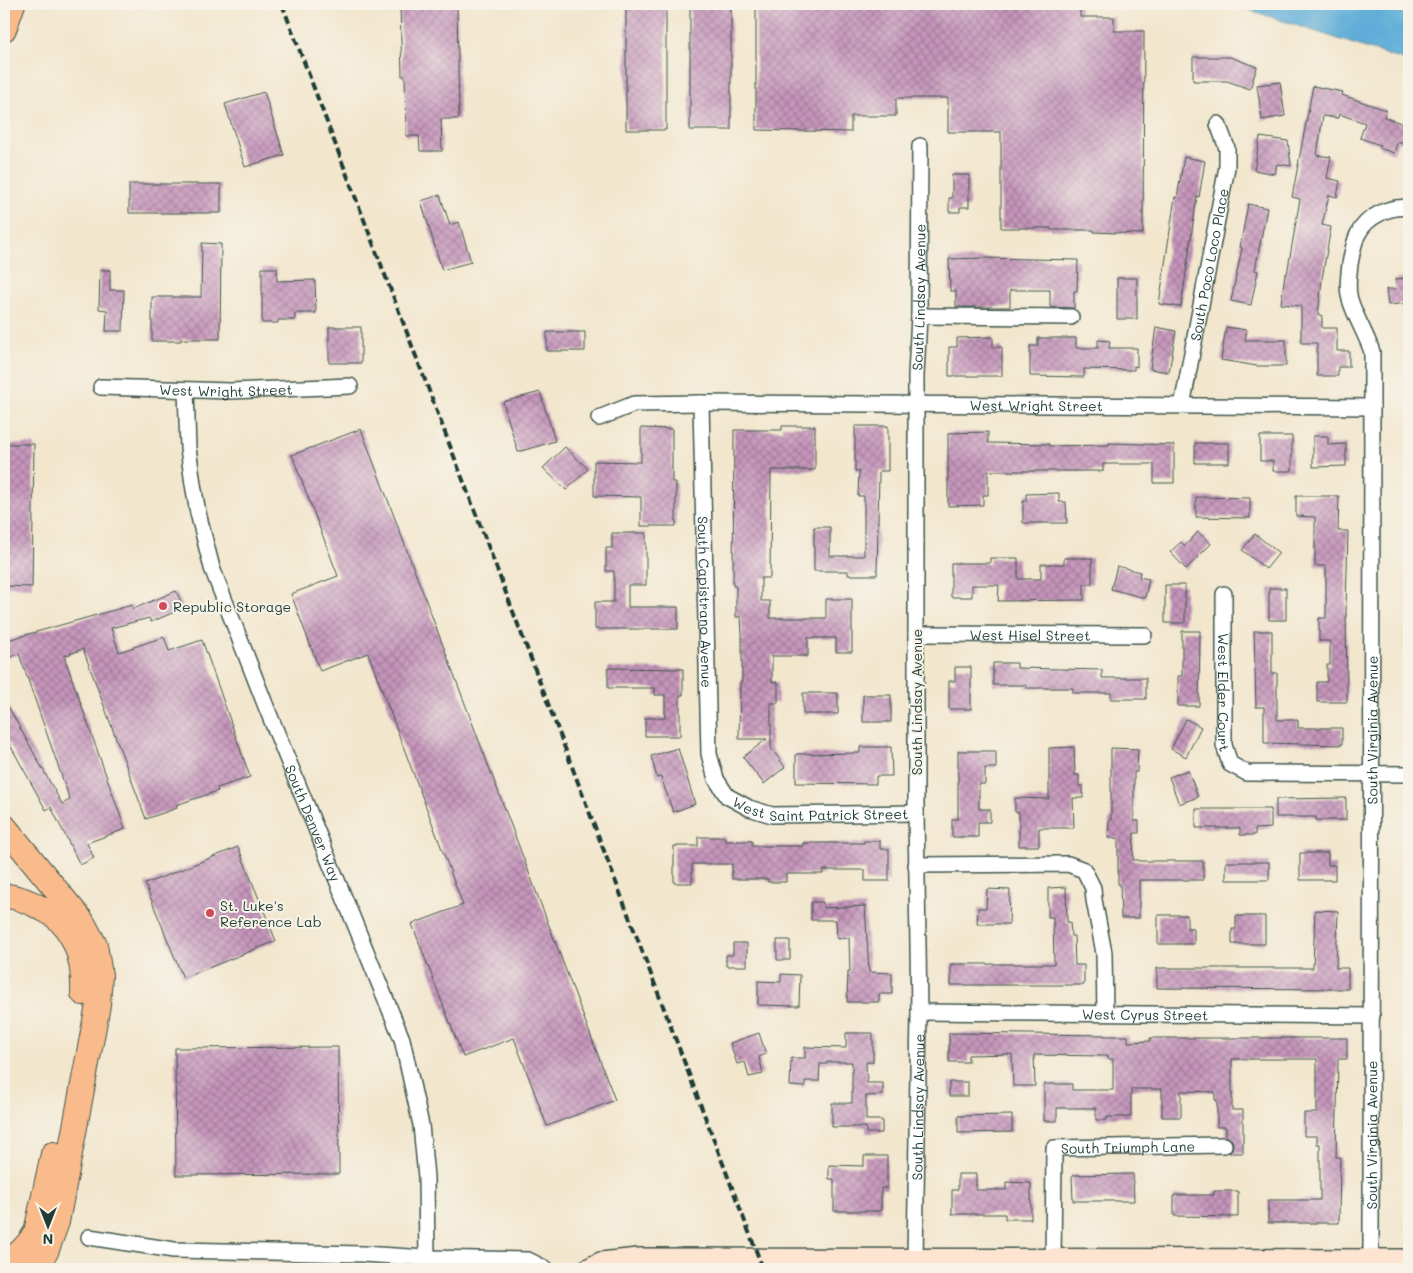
<svg xmlns="http://www.w3.org/2000/svg" width="1413" height="1273" font-family="Mali,sans-serif">
	<defs>
		<pattern id="building-cross-hatch" width="8" height="8" patternUnits="userSpaceOnUse" patternTransform="scale(1.25)"><rect width="8" height="8" fill="#c695bc"/><path d="M0 0l8 8M0 8l8-8" fill="none" stroke="#a07b9a"/></pattern>
	</defs>
	<rect width="100%" height="100%" fill="#f7f3e8"/>
	<filter id="ink" filterUnits="userSpaceOnUse"><feTurbulence type="fractalNoise" baseFrequency=".02" numOctaves="2"/><feDisplacementMap in="SourceGraphic" scale="10" xChannelSelector="R" yChannelSelector="G"/><feConvolveMatrix kernelMatrix="1 2 1 2 8 2 1 2 1" color-interpolation-filters="sRGB"/></filter>
	<filter id="wash" filterUnits="userSpaceOnUse"><feTurbulence type="fractalNoise" baseFrequency=".0096" numOctaves="4" result="noise"/><feDisplacementMap in="SourceGraphic" scale="20" xChannelSelector="R" yChannelSelector="G"/><feGaussianBlur stdDeviation="1.12" result="paint"/><feColorMatrix in="noise" values="0 0 0 0 0 0 0 0 0 0 0 0 0 0 0 0 0 1.4 0 .05"/><feComposite in="paint" operator="in"/></filter>
	<g filter="url(#wash)">
		<rect width="100%" height="100%" fill="#f2e6cd"/>
		<path fill="#5eadd8" stroke="#3e7586" d="M1231,4H1372L1405,14L1409,15V62Z"/>
		<g id="blocks">
			<path fill="url(#building-cross-hatch)" d="M400,4H457L459,119H441L442,151H420L419,136H406L405,76H402Z
				M626,4H666V130H626Z
				M690,4H731V130H690Z
				M756,4H1080V17H1114V31H1144L1143,234L1094,232V230H1051V228H1001V132H948V98H896V116H851V132L756,130Z
				M1193,57H1230L1257,67L1250,89L1227,81H1193Z
				M1280,82L1285,116L1262,120L1257,85Z
				M1313,86L1343,92L1342,95L1386,110L1384,117L1409,126V145L1398,141L1394,153L1379,148L1380,145L1360,138L1365,123L1339,114L1338,118L1323,116L1317,155L1331,157L1327,178L1340,181L1337,197L1329,195L1322,225L1331,227L1322,279L1318,315H1322V328H1337V351H1349V367H1338V376H1317V343H1301V306L1281,304L1285,274H1287L1300,199L1292,197Z
				M264,92L284,155L245,167L225,104Z
				M1260,137L1288,141L1291,166L1277,164L1275,174L1254,170Z
				M1184,157L1205,161L1199,197L1197,196L1181,307L1159,304L1175,197L1177,198Z
				M952,175H969V207H960V212H949V198H952Z
				M129,184H221V213H129Z
				M440,195L450,225L459,222L471,262L442,270L421,201Z
				M1248,204L1267,208L1255,270L1258,271L1251,305L1231,301L1242,248L1240,247Z
				M202,243L221,244L220,339H181V341H152V297H201Z
				M984,258L1078,260L1077,291H1074V308L1050,307V290H1010V307H956V291H950L949,259Z
				M262,268H277V281L315,280L316,313H295V320H278V323H262Z
				M100,270H110V290H124L123,331H106L107,310L99,309Z
				M1117,278H1137V319H1117Z
				M1409,278V303L1388,305L1386,289H1396L1395,279Z
				M329,327H361V363H329Z
				M1156,327L1176,331L1169,372L1150,369Z
				M1226,327L1247,330L1245,340H1286V366H1257L1221,360Z
				M547,332H585V351H547Z
				M993,337V347H1002V376H949V347H957V338Z
				M1038,338H1076V348H1098V340L1110,341L1109,348H1137V367L1134,366V370L1084,369V377L1030,376V346H1038Z
				M540,392L555,441L518,452L503,402Z
				M782,426H815V470H771L770,578H761V601H770V618H826V599H852V652H836V638H808V656H772V682H778V703H771V748L785,767L764,784L743,757L767,739H739L740,682H742V633L741,617H736V586H733L734,430H782Z
				M855,426H888V471H879L877,575H848V571H814V527H830V556H864V496H858L859,471H855Z
				M641,428L672,429V482H676V526H641V497L594,496V461L641,462Z
				M361,429L615,1100L547,1126L514,1038L463,1057L412,924L463,905L368,653L320,671L291,594L338,576L292,455Z
				M988,432V443L1049,444V446L1109,445V443L1174,445V483H1154V464H1103V471H988V495H983V505L948,506V433Z
				M1260,436H1292V471H1273V461H1260Z
				M1313,436H1328V445L1346,444V466L1313,467Z
				M1195,443H1229V463H1195Z
				M4,444H34L32,587L4,586Z
				M565,447L588,469L566,490L543,468Z
				M1059,493V502H1066L1067,523H1023V501H1026V494Z
				M1296,496H1339L1338,531H1348L1346,607L1347,702H1317V682H1327V665H1330V641H1319V618H1326V566H1315V517L1296,516Z
				M1196,497L1250,498V518L1196,517Z
				M1198,532L1211,544L1186,569L1170,552L1181,542L1185,546Z
				M612,533H646V585H628V607H678V629H595V602H614V571H606V548H612Z
				M1255,534L1279,553L1266,569L1242,550Z
				M990,558H1018V579H1041V564H1064V558H1092V584H1084V600L998,601L999,585H972V597H951V563H990Z
				M1117,566L1140,572L1139,577L1149,579L1145,598L1111,589Z
				M1165,585H1185V623H1165Z
				M1269,588H1286V620H1269Z
				M176,591L184,608L151,622L149,618L111,628L119,652L164,637L169,651L202,640L250,777L217,788L218,791L176,805L177,808L146,819L83,649L64,656L125,829L87,843L94,858L80,865L51,807L46,810L4,734V699L62,804L70,800L19,654L4,659V641L132,605L133,609Z
				M1182,631H1200L1199,706H1178V676H1182Z
				M1254,631H1272V673H1277V720H1298V728H1342V745L1264,743V707H1256Z
				M993,663H1017V668L1102,670V678H1146V699H1111V693H1073V688H1026V685H993Z
				M955,667H971V709H949V681H955Z
				M608,668L683,669V695H680V736H645V718H665V695H655V688H608Z
				M803,693H838V714H803Z
				M863,695H891V722H863Z
				M1186,719L1201,727L1186,757L1171,749Z
				M860,747H891L892,776H876V784L796,783V754L860,753Z
				M1074,747L1075,775H1079V786H1083V798H1073L1074,828H1039V846H1019V812H1015V798L1049,799V748Z
				M678,748L695,804L673,812L661,777L657,778L651,756Z
				M1111,748L1138,749L1137,772H1134V821H1139V833H1134L1133,860H1139V861H1203V880H1139V918H1121L1120,884H1118V838H1108L1109,820H1111Z
				M958,751H996V768H985V784H979V809H990V822H978V837H952V819H958Z
				M1188,770L1198,797L1179,804L1169,777Z
				M1346,798V820H1316V817H1276V799Z
				M1196,809H1271V828L1255,829V835H1240V828H1196Z
				M698,837H725V841H752V846H803V843H864V841H880V849H889V881H865V870H823V874H786V882H768V879H732V864H692V883H674V846H698Z
				M238,847L276,941L183,978L145,884Z
				M1300,853H1328V865H1335V880H1300Z
				M1226,862H1269V880H1226Z
				M1066,887L1067,922H1070L1071,936H1074L1075,965H1084V985H951V964H1054L1053,917H1048V888Z
				M987,889L1010,890L1009,924H977L978,908H986Z
				M811,902H823V908L865,906L869,972L892,973V994H879V1002H847L848,971H850L849,938L837,939L836,920H811Z
				M1315,910L1338,911L1336,968H1348V989L1157,988V968H1313Z
				M1158,915H1187V928H1194V944H1158Z
				M1236,916H1265V944H1232V929H1236Z
				M777,940H790V960H777Z
				M733,943H747V966H726V955H733Z
				M781,974L800,975L799,1006L758,1005V981L781,982Z
				M759,1033L766,1054L759,1057L763,1074L749,1077L745,1062L737,1064L730,1043Z
				M846,1033H873V1062H866L867,1083H883V1095L866,1096V1120H882V1133H866V1127H832V1103H852V1062H827V1064H820L819,1081H805V1087L790,1086L791,1058H805V1047L846,1048Z
				M949,1033L1104,1035V1036H1128V1042L1150,1041V1038H1347V1059H1338L1336,1157H1340L1339,1223H1268V1200H1320V1144H1317V1136H1304V1113H1317V1059H1232V1110H1243V1153H1229L1232,1149L1233,1144L1232,1140L1226,1136V1127H1217V1100H1215V1092L1181,1091V1117H1162V1089H1131V1117H1107V1120H1096V1108H1057V1121H1044V1084H1072V1090H1113V1059H1108V1056L1034,1055L1035,1086H1013L1012,1054L968,1055V1062H949Z
				M338,1047L339,1174L176,1175L175,1048Z
				M949,1082H968V1096H949Z
				M1012,1115V1132L958,1133V1116Z
				M864,1156H887V1188H881V1211H834V1179H829V1165L864,1166Z
				M958,1174H976V1190H1006V1182L1031,1183V1219H1005V1214H952V1190H958Z
				M1133,1174L1134,1201H1073L1072,1175Z
				M1214,1191H1238V1217L1174,1216V1195H1214Z"/>
		</g>
	</g>
	<g filter="url(#ink)">
		<use href="#blocks" fill-opacity="0" stroke="#3f564b" stroke-width="1"/>
		<g fill="none" stroke-linecap="round" stroke-linejoin="round">
			<g stroke="#3f564b" stroke-width="18">
				<g id="street">
					<path d="M919,316L1071,317"/>
					<path id="s1" d="M101,387L230,391L350,386"/>
					<path id="s2" d="M186,390L188,448L193,484L198,513L212,568L267,709L402,1039L421,1125L426,1177L427,1258"/>
					<path id="s3" d="M701,403L709,754L716,779L727,796L749,808L772,815L916,813"/>
					<path id="s4" d="M1182,406L1227,167V148L1218,124"/>
					<path id="s5" d="M599,418L634,404L701,403L1372,407"/>
					<path id="s6" d="M1224,594V745L1230,764L1247,773L1409,774"/>
					<path id="s7" d="M916,634L1144,635"/>
					<path d="M916,865L1068,864L1084,870L1093,888L1094,900L1104,953L1105,1013"/>
					<path id="s8" d="M919,1012L1372,1016"/>
					<path d="M89,1237L174,1250L362,1254L427,1258L528,1260L546,1269"/>
					<path id="s9" d="M915,1258L919,1012L916,813V375L919,316L920,146"/>
					<path id="s10" d="M1371,1260L1372,352C1366,333 1352,312 1349,295C1347,284 1349,274 1350,264C1352,254 1353,244 1358,234C1366,217 1390,205 1409,208"/>
					<path id="s11" d="M1053,1268L1054,1148L1224,1145"/>
				</g>
			</g>
			<g stroke="#3f564b" stroke-width="24">
				<path id="secondary" d="M589,1269L601,1263L638,1259L1409,1260"/>
			</g>
			<g stroke="#3f564b" stroke-width="26">
				<path id="primary" d="M4,29L13,4
					M4,826L82,921L95,945L100,975L98,1005L57,1222L46,1252L31,1269
					M4,896C16,896 30,902 41,908C46,911 53,914 57,918C78,937 84,966 83,993
					M4,1263C17,1257 28,1245 36,1232L53,1154"/>
			</g>
			<use href="#street" stroke="#fff" stroke-width="15"/>
			<use href="#secondary" stroke="#fde4d1" stroke-width="21"/>
			<use href="#primary" stroke="#fabb8c" stroke-width="24"/>
			<path stroke="#1f3d34" stroke-width="4" stroke-dasharray="8 4" stroke-linecap="butt" d="M282,4L763,1269"/>
		</g>
	</g>
	<g fill="#d1495b" stroke="#f7f3e8" stroke-width="2">
		<circle cx="163" cy="606" r="5"/>
		<circle cx="210" cy="913" r="5"/>
	</g>
	<g text-anchor="middle" dominant-baseline="central" stroke-width="4" stroke-linejoin="round" paint-order="stroke">
		<g font-size="14" fill="#1f3d34" stroke="#f7f3e8">
			<text stroke="none"><textPath href="#s4" startOffset="144">South Poco Loco Place</textPath></text>
			<text stroke="none"><textPath href="#s9" startOffset="961">South Lindsay Avenue</textPath></text>
			<text stroke="none"><textPath href="#s1" startOffset="125">West Wright Street</textPath></text>
			<text stroke="none"><textPath href="#s5" startOffset="440">West Wright Street</textPath></text>
			<text stroke="none"><textPath href="#s3" startOffset="199">South Capistrano Avenue</textPath></text>
			<text stroke="none"><textPath href="#s7" startOffset="114">West Hisel Street</textPath></text>
			<text stroke="none"><textPath href="#s6" startOffset="98">West Elder Court</textPath></text>
			<text transform="translate(916 702) rotate(-90)">South Lindsay Avenue</text>
			<text stroke="none"><textPath href="#s10" startOffset="530">South Virginia Avenue</textPath></text>
			<text stroke="none"><textPath href="#s3" startOffset="494">West Saint Patrick Street</textPath></text>
			<text stroke="none"><textPath href="#s2" startOffset="455">South Denver Way</textPath></text>
			<text stroke="none"><textPath href="#s8" startOffset="226">West Cyrus Street</textPath></text>
			<text stroke="none"><textPath href="#s9" startOffset="151">South Lindsay Avenue</textPath></text>
			<text stroke="none"><textPath href="#s10" startOffset="125">South Virginia Avenue</textPath></text>
			<text stroke="none"><textPath href="#s11" startOffset="194">South Triumph Lane</textPath></text>
		</g>
		<g font-size="14" fill="#1f3d34" stroke="#f7f3e8" text-anchor="start">
			<text x="173" y="606">Republic Storage</text>
			<text x="220" y="905">St. Luke's<tspan x="220" dy="16">Reference Lab</tspan></text>
		</g>
	</g>
	<rect width="1413" height="1273" fill="none" stroke="#f7f3e8" stroke-width="20"/>
	<g transform="translate(48 1226) rotate(180)" stroke="#f7f3e8" stroke-width="4" paint-order="stroke">
	<path d="M0-4L9 19L0 12L-9 19Z" fill="#1f3d34"/>
	<text y="-8" font-size="14" font-weight="bold" text-anchor="middle" fill="#1f3d34">N</text>
	</g>
</svg>
